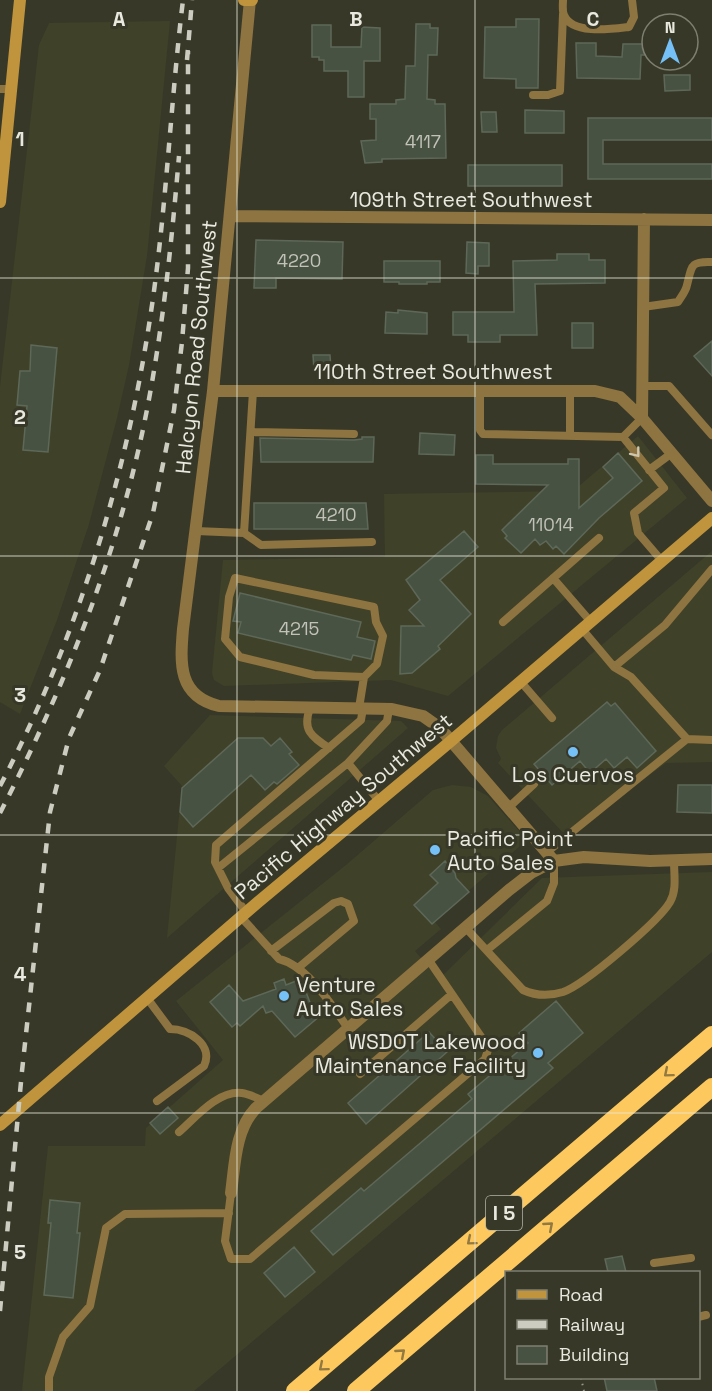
<svg xmlns="http://www.w3.org/2000/svg" width="712" height="1391" font-family="'Space Grotesk',sans-serif">
	<rect width="100%" height="100%" fill="#383828"/>
	<path fill="#404129" d="M170,21L147,256L129,365L117,418L89,524L57,620L20,714L0,702V387L39,45L49,23Z
		M638,436L687,498L448,696L391,680L224,686L214,680L212,673L223,560L385,557L384,494L573,491Z
		M712,551V762L666,763L566,836L498,763L501,759L496,748L498,736L502,730Z
		M210,715L401,721L408,728L167,938L182,786L164,766Z
		M452,785L471,787L488,796L527,840L434,921L441,929L415,951L439,979L542,878L712,872V952L194,1391H22L48,1146H145L146,1128L223,1060L176,1001L346,865L433,790Z"/>
	<path fill="#485243" stroke="#5d6858" stroke-width="1.5" d="M516,19H539L538,88H516V79L484,78L485,27H516Z
		M416,24H430V28H438L437,55H428L427,99L435,100V104H445L446,158L382,159V162L365,163L361,141L376,140V119H370V104H396V100L405,99L406,66H415Z
		M312,25H331V47H361L362,27L380,28V61H364V97H348V71H324V60H319V57H312Z
		M576,43H596V56L622,57L623,44H652V55H641L640,79L577,78Z
		M664,75H690V90L665,91Z
		M525,110L564,111V133H525Z
		M481,112H496L497,132H482Z
		M588,118H712V140H603V164H712V179H588Z
		M468,165H562V186H468Z
		M256,240L343,242L342,279L276,278V288H254Z
		M467,242L489,243V266H478V274L466,273Z
		M557,254H589V260H605V283L535,284L537,335H500V342H468V335H453V312H514L513,261L557,260Z
		M384,261H440V282H427V284H399V282H384Z
		M398,310L427,313V334L385,333L386,312L398,313Z
		M572,323H593V348H572Z
		M712,341V376L694,356Z
		M31,345L57,348L48,452L23,450L27,406L17,405L20,371H30Z
		M313,355H330L331,370H314Z
		M420,433L455,435L454,455L419,454Z
		M362,437H374L373,462H261L260,438L354,440L362,439Z
		M618,453L642,481L599,518L564,554L556,546L553,549L546,541L540,545L535,539L521,553L505,538L507,536L502,530L548,485L476,484V455H493V464H568V459H579V508L613,478L603,467Z
		M254,503H366L368,529H254Z
		M464,531L478,547L440,580L471,614L438,646L440,649L412,673L400,674L401,626H424L409,610L420,600L406,580Z
		M240,593L361,622L357,637L375,641L371,659L353,655L351,660L238,633L241,622L233,621Z
		M607,702L611,706L615,703L656,751L637,768L627,757L614,768L606,759L590,773L580,761L552,785L534,764Z
		M238,738H263L271,746L280,738L292,752L289,754L299,765L277,784L274,782L265,790L251,775L193,827L180,812L182,788Z
		M678,785H712V813L677,812Z
		M445,861L455,873L456,878L469,892L432,924L414,905L438,883L430,875Z
		M284,979L286,985L301,979L311,1005L320,1016L295,1037L272,1011L266,1013L263,1006L240,1026L237,1023L232,1027L210,1002L229,985L243,1001L276,989L274,983Z
		M556,1001L583,1033L548,1063L553,1068L333,1255L311,1231L361,1188L364,1191L472,1099L468,1094L528,1043L519,1033Z
		M429,1032L447,1052L366,1124L348,1103Z
		M168,1107L178,1118L160,1134L150,1123Z
		M50,1200L80,1203L77,1233H80L73,1298L44,1295L51,1223H48Z
		M294,1247L315,1272L285,1297L264,1273Z
		M622,1256L626,1272H608L605,1259Z
		M604,1377H654L657,1391H607Z"/>
	<g fill="none" stroke-linecap="round" stroke-linejoin="round">
		<path stroke="#98988b" stroke-width="2" stroke-dasharray="1.5 4.5" stroke-linecap="butt" d="M581,1378L584,1391"/>
		<path stroke="#8e7440" stroke-width="8" d="M563,0C563,4 562,11 564,15C572,35 612,29 629,27L634,17L632,0
			M0,89H12
			M533,95H548L560,91L563,14
			M643,307L678,302C681,297 686,291 687,285C692,266 690,261 712,262
			M643,386H669L712,435
			M480,390V430L483,434L623,437L642,418
			M570,390V435
			M251,432L354,434
			M623,437L664,488L634,513L638,533L662,561
			M649,470L672,453
			M196,531L244,533L253,391
			M244,533L261,545L372,542
			M553,578L591,622
			M503,622L599,538
			M582,629L614,667L631,677L687,739L712,740
			M614,667L665,625L712,569
			M521,682L552,718
			M310,708C302,730 311,736 329,748
			M359,708L364,677L377,664L383,636L376,622L374,607L235,578L229,597L225,639L240,657L314,675L364,677
			M379,801L348,763L387,721L389,709
			M508,808L534,784
			M546,853L687,739
			M218,868L348,763
			M246,912L228,888L215,862L216,845L361,720L363,708
			M241,917L279,959C308,966 332,1006 348,1028
			M465,927L523,990C536,996 550,996 563,992C584,985 659,921 670,902C677,890 674,875 674,861
			M487,950L547,901L554,883V861
			M271,951L334,903L341,901L348,904L354,921L298,968
			M147,998L170,1029C189,1029 214,1045 204,1066L157,1101
			M360,1074L452,994
			M179,1132C195,1118 218,1090 242,1093C249,1094 257,1098 264,1101
			M231,1193L225,1241L231,1259H250L485,1059L488,1050L484,1041L428,959
			M654,1263L691,1258
			M698,1317L706,1315
			M49,1391V1377L63,1337L90,1306L106,1228L125,1214L229,1213"/>
		<path stroke="#8e7440" stroke-width="12" d="M250,0L213,391L183,629C180,664 178,696 219,706L392,709L423,716L440,728L554,861L584,857L650,861L712,859
			M230,216L712,220
			M644,219L642,418L712,501
			M213,391H595L620,397L642,418
			M231,1193C235,1164 235,1130 256,1108L509,890L531,873L554,861"/>
		<path stroke="#bf943d" stroke-width="12" d="M244,0H252
			M0,202L20,0
			M0,1125L257,903L451,741L712,518"/>
		<path stroke="#fdc85e" stroke-width="18" d="M295,1391L712,1035
			M356,1391L712,1087"/>
		<path stroke="#ccccc1" stroke-width="4.5" stroke-dasharray="10 10" stroke-linecap="butt" d="M187,60L192,0
			M0,786C75,643 124,485 149,325C166,218 170,108 183,0
			M0,813C67,682 122,545 149,399C164,318 172,237 179,156
			M0,1311L22,1071L50,812L69,738L100,670L153,513L174,410L182,342L188,268V51"/>
	</g>
	<defs><path id="oneway-chevron" d="M-2-3.5L2.5 0L-2 3.5" fill="none" stroke-width="1.6" stroke-linecap="round" stroke-linejoin="round" transform="scale(1.5)"/></defs>
	<use stroke="#cec6af" href="#oneway-chevron" transform="translate(636 453) rotate(52)"/>
	<g stroke="#917940">
		<use href="#oneway-chevron" transform="translate(668 1073) rotate(140)"/>
		<use href="#oneway-chevron" transform="translate(549 1226) rotate(-41)"/>
		<use href="#oneway-chevron" transform="translate(471 1241) rotate(140)"/>
		<use href="#oneway-chevron" transform="translate(401 1353) rotate(-41)"/>
		<use href="#oneway-chevron" transform="translate(323 1367) rotate(140)"/>
	</g>
	<path fill="none" stroke="#e9e9df" stroke-width="1.5" stroke-opacity="0.55" d="M237,0V1391M475,0V1391M0,278H712M0,556H712M0,835H712M0,1113H712"/>
	<g fill="#75c0f6" stroke="#383828" stroke-width="2">
		<circle cx="573" cy="752" r="6"/>
		<circle cx="435" cy="850" r="6"/>
		<circle cx="284" cy="996" r="6"/>
		<circle cx="538" cy="1053" r="6"/>
	</g>
	<g text-anchor="middle" dominant-baseline="central" stroke-width="6" stroke-linejoin="round" paint-order="stroke">
		<g font-size="18" fill="#c1c3b8">
			<text x="423" y="141">4117</text>
			<text x="299" y="260">4220</text>
			<text x="336" y="514">4210</text>
			<text x="551" y="524">11014</text>
			<text x="299" y="628">4215</text>
		</g>
		<rect fill="#383828" stroke="#b4b4a8" stroke-width="1.5" x="486" y="1196" width="36" height="34" rx="4.5"/>
		<g font-size="20" font-weight="bold" fill="#e9e9df">
			<text x="504" y="1213">I 5</text>
		</g>
		<g font-size="21" fill="#e9e9df" stroke="#383828">
			<text x="471" y="199">109th Street Southwest</text>
			<text transform="translate(196 347) rotate(-84)">Halcyon Road Southwest</text>
			<text x="433" y="371">110th Street Southwest</text>
			<text transform="translate(343 806) rotate(-40)">Pacific Highway Southwest</text>
		</g>
		<g font-size="21" fill="#e9e9df" stroke="#383828" text-anchor="start">
			<text x="573" y="774" text-anchor="middle">Los Cuervos</text>
			<text x="447" y="838">Pacific Point<tspan x="447" dy="24">Auto Sales</tspan></text>
			<text x="296" y="984">Venture<tspan x="296" dy="24">Auto Sales</tspan></text>
			<text x="526" y="1041" text-anchor="end">WSDOT Lakewood<tspan x="526" dy="24">Maintenance Facility</tspan></text>
		</g>
	</g>
	<g font-size="20" text-anchor="middle" font-weight="bold" fill="#e9e9df" stroke="#383828" stroke-width="6" stroke-linejoin="round" paint-order="stroke">
		<text x="119" y="26">A</text>
		<text x="356" y="26">B</text>
		<text x="593" y="26">C</text>
		<text x="20" y="146">1</text>
		<text x="20" y="424">2</text>
		<text x="20" y="702">3</text>
		<text x="20" y="981">4</text>
		<text x="20" y="1259">5</text>
	</g>
	<rect x="505" y="1271" width="195" height="108" fill="#383828" stroke="#7f7f71" stroke-width="1.5"/>
	<rect x="517" y="1290" width="30" height="9" fill="#bf943d" stroke="#7f7f71" stroke-width="1.5"/>
	<text x="559" y="1301" font-size="18" fill="#e9e9df">Road</text>
	<rect x="517" y="1320" width="30" height="9" fill="#ccccc1" stroke="#7f7f71" stroke-width="1.5"/>
	<text x="559" y="1331" font-size="18" fill="#e9e9df">Railway</text>
	<rect x="517" y="1346" width="30" height="18" fill="#485243" stroke="#7f7f71" stroke-width="1.5"/>
	<text x="559" y="1361" font-size="18" fill="#e9e9df">Building</text>
	<g transform="translate(670 42)"><circle r="28" fill="#383828" stroke="#7f7f71" stroke-width="1.5"/>
	<path d="M0-4.5L10 22L0 15L-10 22Z" fill="#75c0f6"/>
	<text y="-9" font-size="16" font-weight="bold" text-anchor="middle" fill="#e9e9df">N</text>
	</g>
</svg>
